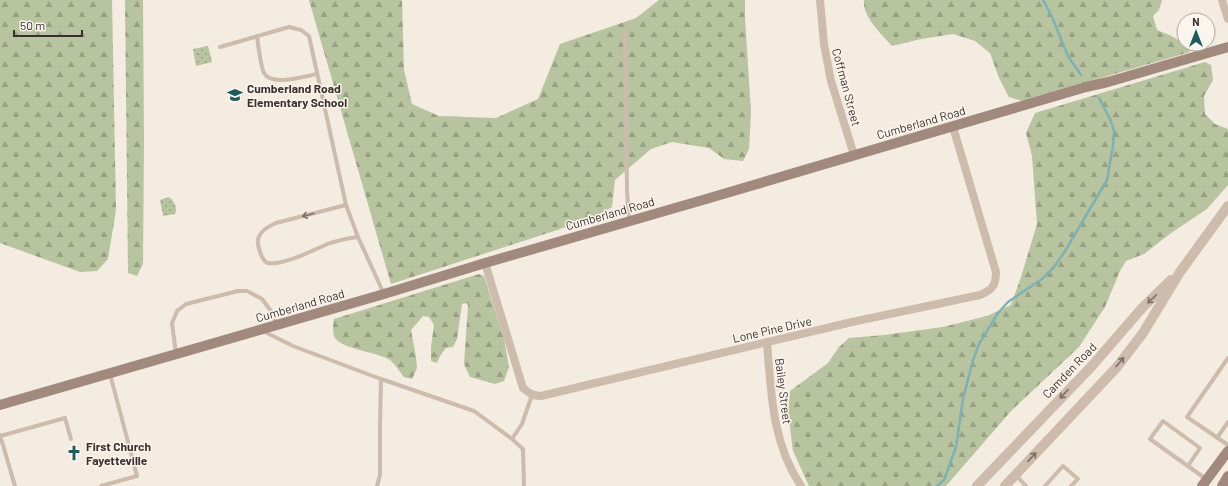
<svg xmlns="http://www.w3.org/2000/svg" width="1228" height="486" font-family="Barlow,sans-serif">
	<defs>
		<pattern id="grass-dots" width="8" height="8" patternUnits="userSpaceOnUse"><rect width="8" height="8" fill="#b8c4a0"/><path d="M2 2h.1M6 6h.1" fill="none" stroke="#97a083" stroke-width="1.8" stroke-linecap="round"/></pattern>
		<pattern id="forest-firs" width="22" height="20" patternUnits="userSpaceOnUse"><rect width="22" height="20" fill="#b8c4a0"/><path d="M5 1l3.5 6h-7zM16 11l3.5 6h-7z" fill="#97a083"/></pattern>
	</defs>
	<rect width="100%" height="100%" fill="#f4ebe1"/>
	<path fill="url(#grass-dots)" d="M208,46L212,62L196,66L193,49Z
		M169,197C174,201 178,207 175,214L163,216L160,200Z"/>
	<path fill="url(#forest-firs)" d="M0,0H112L116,210L108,259L97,271L80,272L0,243Z
		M125,0H143L144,142L143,264L137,276L128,273Z
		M309,0H402L404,70L412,104L439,116L496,118L538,99L560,44L636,18L659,0H745V17L751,112L749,149L743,161L724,159L709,148L672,142L651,149L615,180L612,207L594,218L391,284Z
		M864,0H1162L1159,10L1153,16L1157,30C1169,35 1184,40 1190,52L1022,101L1009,97L999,78L990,53L975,41L953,34L921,39L892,46C882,35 862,16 864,0Z
		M1205,62L1211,65L1213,80L1204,96L1205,114L1215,124L1228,129V185L1207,209L1171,233L1144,254L1126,261L1120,271L1105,307L1079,347L1011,411L946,486H809L793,451L788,413L790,391L828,363L839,347L849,338L884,335L943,327L987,316L1011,305L1021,277L1037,224L1032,156L1026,133L1035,113Z
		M479,274L484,276L504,339L509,367L504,381L495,384L470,377L464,364L468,306L467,303L462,304L457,339L453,347L446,348L440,356L437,363L431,361V347L434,325L429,317L423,316L411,330L416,357L417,368L412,379L404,377C400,372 395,364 390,360C375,351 344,350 335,338C332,333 333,325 334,319Z"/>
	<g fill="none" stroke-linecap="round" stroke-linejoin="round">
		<path stroke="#7fb0b2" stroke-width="2.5" d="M1043,0L1052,17L1068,56L1081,75
			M937,486L944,480L956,447L963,399L973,360L979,344L998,313L1008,302L1042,279L1054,267L1065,251L1107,180L1113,146L1114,131L1110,119L1099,98"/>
		<path stroke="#cdbbac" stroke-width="4" d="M625,31L627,191L629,220
			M257,36C258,44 261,67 264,73C272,87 305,76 317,74
			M220,47L289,27L301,30L309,36L346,205L358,237L384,294
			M346,205L276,223C269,226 260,231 258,239C257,245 262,262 268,263C284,266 315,249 330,243C339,240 348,238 358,237
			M263,331L293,346L381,379L380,426V475L377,486
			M176,354L172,323L177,311L186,304L238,291H247L262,299L271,311L277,325
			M1228,358L1187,417L1228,445
			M381,379L474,411L512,439L522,424L532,395
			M0,435L15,486
			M0,436L65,418L71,439
			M1217,438L1228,422
			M512,439L523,449L524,486
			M1188,466L1200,448L1163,421L1150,439L1206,479
			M1016,475L1026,486
			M101,486L137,476L110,374
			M1045,486L1063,466L1078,479L1071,486"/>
		<path stroke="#cdbbac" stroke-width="8" d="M820,0L824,44L831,81L854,155
			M1222,0L1228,19
			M485,263L523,388C529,393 533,396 541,396L852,322L980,295C992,290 996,286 996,272L953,127
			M767,342C771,392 772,443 801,486"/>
		<path stroke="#cdbbac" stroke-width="10" d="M977,486L1091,367L1143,307L1171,280
			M1005,486L1117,367L1143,333L1180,272L1228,206"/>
		<path stroke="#a18a7d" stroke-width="10" d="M0,405L384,294L485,263L713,197L1086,87L1108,82L1228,47
			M1202,486L1228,451
			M1222,486L1228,476"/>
	</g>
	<defs><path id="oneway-shaft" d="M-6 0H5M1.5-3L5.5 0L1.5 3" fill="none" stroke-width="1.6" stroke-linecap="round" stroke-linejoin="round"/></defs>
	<g stroke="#7d6f65">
		<use href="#oneway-shaft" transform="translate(308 215) rotate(166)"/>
		<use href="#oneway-shaft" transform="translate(1152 299) rotate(136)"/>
		<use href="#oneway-shaft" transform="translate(1120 362) rotate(-50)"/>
		<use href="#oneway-shaft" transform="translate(1064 394) rotate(133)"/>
		<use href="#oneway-shaft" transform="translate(1032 457) rotate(-47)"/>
	</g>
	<defs>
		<g id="school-bare" transform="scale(1.2)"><path d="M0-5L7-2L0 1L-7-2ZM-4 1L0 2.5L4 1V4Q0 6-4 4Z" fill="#1f5a5e" stroke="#fbf5ee" stroke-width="2.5" paint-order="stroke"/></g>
		<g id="church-bare" transform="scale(1.2)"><path d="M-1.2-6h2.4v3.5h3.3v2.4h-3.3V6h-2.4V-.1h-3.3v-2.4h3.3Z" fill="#1f5a5e" stroke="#fbf5ee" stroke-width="2.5" paint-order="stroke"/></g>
	</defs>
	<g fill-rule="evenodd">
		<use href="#school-bare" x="235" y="95"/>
		<use href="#church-bare" x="74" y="453"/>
	</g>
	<g text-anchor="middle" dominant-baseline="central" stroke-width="3" stroke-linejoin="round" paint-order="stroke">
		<g font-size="12" fill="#3b302b" stroke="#fbf5ee">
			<text transform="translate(847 87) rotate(75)">Coffman Street</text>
			<text transform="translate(921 122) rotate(-16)">Cumberland Road</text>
			<text transform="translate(610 213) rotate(-16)">Cumberland Road</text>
			<text transform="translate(300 305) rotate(-16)">Cumberland Road</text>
			<text transform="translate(772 329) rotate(-13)">Lone Pine Drive</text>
			<text transform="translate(1069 370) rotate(-46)">Camden Road</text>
			<text transform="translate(784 391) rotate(83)">Bailey Street</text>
		</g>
		<g font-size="12" font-weight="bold" fill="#3b302b" stroke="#fbf5ee" text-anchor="start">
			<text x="247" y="88">Cumberland Road<tspan x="247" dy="14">Elementary School</tspan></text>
			<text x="86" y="446">First Church<tspan x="86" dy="14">Fayetteville</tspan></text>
		</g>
	</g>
	<g transform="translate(1196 32)"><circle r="19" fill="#fbf5ee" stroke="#aea6a0"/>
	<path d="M0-3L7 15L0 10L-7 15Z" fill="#1f5a5e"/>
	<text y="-6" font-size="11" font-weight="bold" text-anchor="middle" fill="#3b302b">N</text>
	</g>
	<path d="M14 30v6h68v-6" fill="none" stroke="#3b302b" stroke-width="2"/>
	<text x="20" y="30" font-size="12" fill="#3b302b" stroke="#fbf5ee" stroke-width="3" paint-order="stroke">50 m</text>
</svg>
